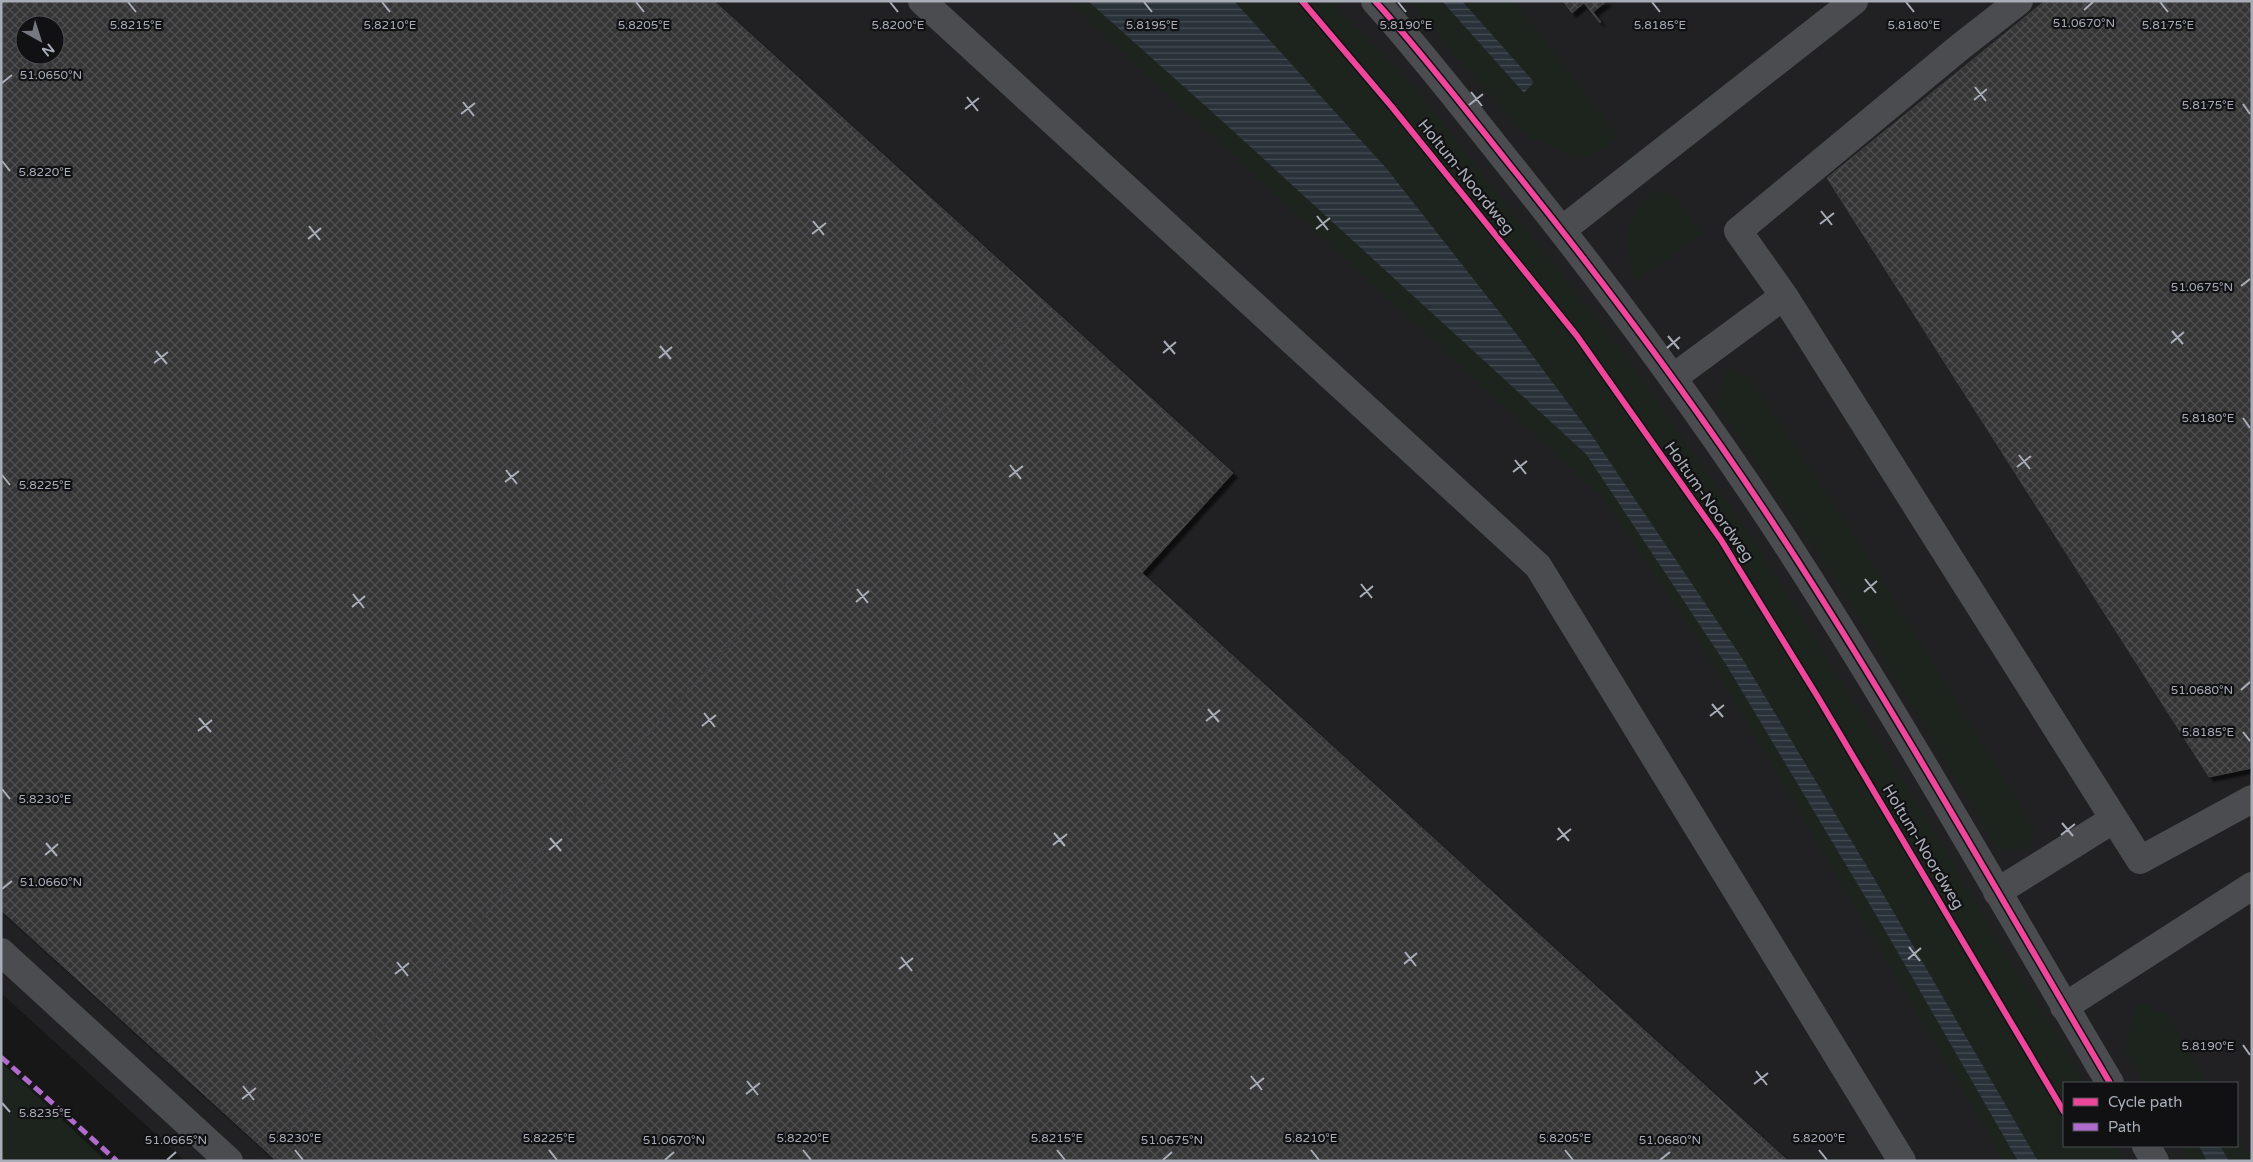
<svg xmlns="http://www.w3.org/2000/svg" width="2253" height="1162" font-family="'Varela Round',sans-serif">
	<defs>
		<pattern id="water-rules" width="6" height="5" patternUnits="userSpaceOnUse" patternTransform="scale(1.25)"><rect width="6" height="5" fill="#2a3239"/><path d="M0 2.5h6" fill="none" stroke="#464d54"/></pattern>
		<pattern id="building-cross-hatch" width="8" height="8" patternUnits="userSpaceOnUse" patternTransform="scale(1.25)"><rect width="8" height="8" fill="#353536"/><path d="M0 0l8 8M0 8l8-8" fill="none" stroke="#4f5051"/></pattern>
		<filter id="shadow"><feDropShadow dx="4.5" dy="4.5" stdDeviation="1" flood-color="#0009"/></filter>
	</defs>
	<rect width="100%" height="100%" fill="#171717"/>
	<path fill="#212123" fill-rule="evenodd" d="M1,1H2252V1161H185L1,993ZM25,25H55V55H25ZM2064,1083H2237V1146H2064Z"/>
	<path fill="#1d241e" d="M1067,1H1332L1417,90L1503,199L1621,349L1757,544L1936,833L2021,979L2075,1062L2086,1083H2064V1146H2117L2125,1161H2004L1698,640L1602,497Z
		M1411,1H1514L1620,137L1598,152L1582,157L1566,154L1526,135L1459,60Z
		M1655,190L1675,196L1702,233L1635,282C1626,244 1621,217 1655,190Z
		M1727,369L1750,377L1849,526L2034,827L2030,849H1997L1840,586L1717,405Z
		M2143,1003L2168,1016L2207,1083H2143L2125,1052L2133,1011Z
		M1,1062L106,1161H1Z
		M2237,1135L2252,1161H2188L2179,1146H2237Z"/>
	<path fill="url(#water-rules)" d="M1088,1H1234L1387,169L1515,332L1591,434L1742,658L1875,880L2038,1161H2018L1882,925L1727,666L1586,454L1220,119Z
		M1442,1H1462L1534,82L1524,93Z
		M2199,1146H2220L2229,1161H2207Z"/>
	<path fill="url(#building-cross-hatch)" stroke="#3f4043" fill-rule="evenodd" filter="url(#shadow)" d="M1,1H714L1043,300L268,1153L1,910ZM25,25H55V55H25Z
		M1563,1H1607L1593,12L1601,22L1600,23L1584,3L1572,13Z
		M2045,1H2252V768L2209,777L1827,178Z
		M1043,300L1233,473L1142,573L1788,1161H276L268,1153Z"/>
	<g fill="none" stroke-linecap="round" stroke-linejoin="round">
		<path stroke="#4b4c50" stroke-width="28" d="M922,1L1538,566L1902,1161
			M1375,1C1422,53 1465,109 1509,164C1612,292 1710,424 1799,563C1908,733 2007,909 2110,1083
			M2019,1L1960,47L1738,231L1784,296L2140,860L2252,799
			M1562,230L1854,1
			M1674,377L1784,296
			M1997,892L2114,819
			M1,952L229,1161
			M2064,1007L2252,886
			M2146,1146L2155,1161"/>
		<path stroke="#b06ccc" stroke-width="5" stroke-dasharray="10 5" stroke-linecap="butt" d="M1,1057L117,1161"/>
		<g stroke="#111113" stroke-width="9">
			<path id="cycleway" d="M1302,1L1392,107L1577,336L1721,540L1819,699L2064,1112
				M1375,1C1422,53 1465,109 1509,164C1612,292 1710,424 1799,563C1908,733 2007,909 2110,1083"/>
		</g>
		<use href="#cycleway" stroke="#ed469a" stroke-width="6"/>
	</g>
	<path fill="none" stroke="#a8adb8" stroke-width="2" d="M128,2L136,12M382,2L390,12M636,2L644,12M890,2L898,12M1144,2L1152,12M1398,2L1406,12M1652,2L1660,12M1906,2L1914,12M2160,2L2168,12M2084,10L2093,2M2,83L12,75M1975,87L1986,101M1471,92L1482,106M967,97L978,111M1974,100L1987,89M463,102L474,116M2243,104L2250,114M1469,105L1483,94M965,109L979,98M461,114L475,103M2,161L10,171M1821,211L1832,225M1317,216L1328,230M813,221L824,235M1820,224L1834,213M309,226L320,240M1316,229L1330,218M812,234L826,223M308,239L321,228M2241,286L2250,279M2172,331L2183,344M1668,336L1679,349M1164,341L1175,354M2171,343L2184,332M660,346L671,359M1667,348L1680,337M156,351L167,364M1163,353L1176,342M659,358L672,347M154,363L168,352M2243,418L2250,428M2019,455L2030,469M1515,460L1526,474M1010,465L1021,479M2017,467L2031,456M506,470L517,484M1513,472L1527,461M2,475L10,485M1009,477L1023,466M505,482L519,471M1865,579L1876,593M1361,584L1372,598M857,589L868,603M1864,592L1877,581M353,594L364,608M1360,597L1373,586M856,602L869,591M352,607L365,596M2241,690L2250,682M1712,704L1723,717M1208,709L1219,722M704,713L715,727M1710,716L1724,705M199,718L211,732M1206,721L1220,710M702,726L716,715M198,731L212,720M2243,732L2250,741M2,789L10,799M2062,823L2073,836M1558,828L1569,841M1054,833L1065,846M2061,835L2075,824M550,838L561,851M1557,840L1571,829M46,843L57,856M1053,845L1067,834M549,850L562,839M45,855L58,844M2,889L12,881M1909,947L1920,961M1405,952L1416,966M901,957L912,971M1908,959L1921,948M397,962L408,976M1404,964L1417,953M899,969L913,958M395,974L409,963M2243,1045L2250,1055M1756,1071L1767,1085M1251,1076L1262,1090M747,1081L758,1095M1754,1084L1768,1073M243,1086L254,1100M1250,1089L1264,1078M746,1094L760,1083M242,1099L256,1088M2,1103L10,1112M295,1150L303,1160M549,1150L557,1160M803,1150L811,1160M1057,1150L1065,1160M1311,1150L1319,1160M1565,1150L1573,1160M1819,1150L1827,1160M167,1160L176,1152M665,1160L674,1152M1163,1160L1172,1152M1660,1160L1670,1152"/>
	<g text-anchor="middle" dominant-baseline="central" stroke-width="4.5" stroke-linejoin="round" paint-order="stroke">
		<g font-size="16" fill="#a8adb8" stroke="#111113">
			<text transform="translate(1466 177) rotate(51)">Holtum-Noordweg</text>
			<text transform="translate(1709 502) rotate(55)">Holtum-Noordweg</text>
			<text transform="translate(1923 847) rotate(59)">Holtum-Noordweg</text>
		</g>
	</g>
	<g font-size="12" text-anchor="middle" fill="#a8adb8" stroke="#111113" stroke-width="4.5" stroke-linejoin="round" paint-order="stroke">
		<text x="2084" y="27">51.0670°N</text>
		<text x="2168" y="29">5.8175°E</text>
		<text x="136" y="29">5.8215°E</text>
		<text x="390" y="29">5.8210°E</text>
		<text x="644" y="29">5.8205°E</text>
		<text x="898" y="29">5.8200°E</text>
		<text x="1152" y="29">5.8195°E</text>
		<text x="1406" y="29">5.8190°E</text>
		<text x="1660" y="29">5.8185°E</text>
		<text x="1914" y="29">5.8180°E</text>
		<text x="51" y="79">51.0650°N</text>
		<text x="2208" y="109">5.8175°E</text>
		<text x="45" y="176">5.8220°E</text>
		<text x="2202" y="291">51.0675°N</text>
		<text x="2208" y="422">5.8180°E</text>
		<text x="45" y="489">5.8225°E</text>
		<text x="2202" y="694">51.0680°N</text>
		<text x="2208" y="736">5.8185°E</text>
		<text x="45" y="803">5.8230°E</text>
		<text x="51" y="886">51.0660°N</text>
		<text x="2208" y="1050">5.8190°E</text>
		<text x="45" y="1117">5.8235°E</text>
		<text x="295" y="1142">5.8230°E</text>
		<text x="549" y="1142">5.8225°E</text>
		<text x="803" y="1142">5.8220°E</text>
		<text x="1057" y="1142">5.8215°E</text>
		<text x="1311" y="1142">5.8210°E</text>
		<text x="1565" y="1142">5.8205°E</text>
		<text x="1819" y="1142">5.8200°E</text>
		<text x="176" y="1144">51.0665°N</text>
		<text x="674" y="1144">51.0670°N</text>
		<text x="1172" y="1144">51.0675°N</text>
		<text x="1670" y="1144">51.0680°N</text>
	</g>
	<rect width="2253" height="1162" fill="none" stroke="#a8adb8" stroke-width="5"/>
	<rect x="2063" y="1082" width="175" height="65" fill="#111113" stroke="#4d4f55"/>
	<rect x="2073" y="1098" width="25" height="8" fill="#ed469a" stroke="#4d4f55"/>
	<text x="2108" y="1107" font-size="15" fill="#a8adb8">Cycle path</text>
	<rect x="2073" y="1123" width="25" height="8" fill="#b06ccc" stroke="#4d4f55"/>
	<text x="2108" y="1132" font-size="15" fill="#a8adb8">Path</text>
	<g transform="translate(40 40) rotate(141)"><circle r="24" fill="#111113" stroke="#4d4f55"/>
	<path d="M0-4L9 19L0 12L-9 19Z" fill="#757880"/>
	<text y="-8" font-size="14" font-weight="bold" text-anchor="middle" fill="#a8adb8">N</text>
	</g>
</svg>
